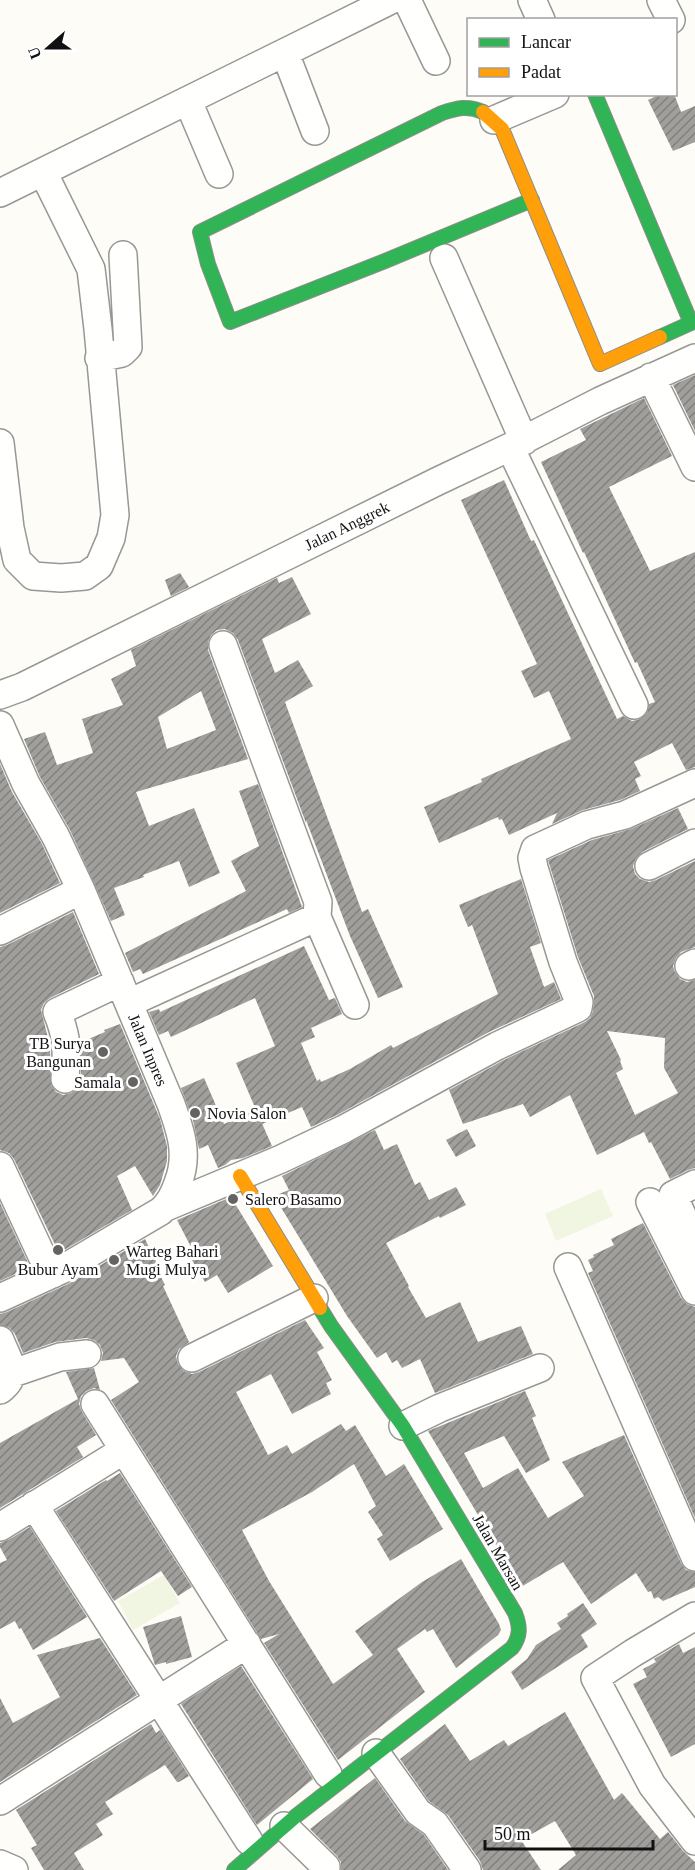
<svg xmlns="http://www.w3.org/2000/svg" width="695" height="1870" font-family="Georgia,serif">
	<defs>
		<pattern id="building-hatch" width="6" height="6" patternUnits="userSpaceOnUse" patternTransform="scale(1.5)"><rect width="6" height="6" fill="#a19f9c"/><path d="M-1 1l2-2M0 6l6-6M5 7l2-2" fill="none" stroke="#82807e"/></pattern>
	</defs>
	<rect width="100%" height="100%" fill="#fdfcf7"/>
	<path fill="#f0f6e1" d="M601,1189L613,1216L556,1241L545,1214Z
		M164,1575L180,1603L133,1630L118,1601Z"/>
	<path fill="url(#building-hatch)" fill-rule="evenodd" d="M660,94H674L681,112L695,106V142L673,151L648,100Z
		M695,375V431L673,385Z
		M644,398L672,456L609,487L650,571L695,552V767L686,770L672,743L634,762L641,776L635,779L640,791L620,800L583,810L552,824L557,813L509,835L502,819L499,820L498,817L439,843L424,807L482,782L481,779L571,739L549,691L534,698L521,671L537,664L461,500L504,480L531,541L534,540L540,553L617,719L623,716L632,721L640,719L647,713L649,704L655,702L637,662L635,663L584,552L583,553L541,462L586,440L580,429Z
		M180,573L189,587L171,596L165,580Z
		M292,577L311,614L262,639L275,673L298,660L313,686L285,702L362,912L368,909L403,987L378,998L350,936L306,820V823L238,640L233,633L225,629L217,630L211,635L208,642V650L248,759L136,792L149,826L194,808L220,873L189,887L179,861L143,875L144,877L114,888L125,915L111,921L70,830L40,777L24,739L45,732L57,765L93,753L82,719L123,705L111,679L136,666L131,650L277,578L279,583ZM201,691L216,730L167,749L158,717Z
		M0,764L12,792L42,844L60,883L0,913Z
		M258,784L302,907L289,913L287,909L143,974L140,969L133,972L125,953L246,891L231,861L259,846L239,791Z
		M678,808L688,829L642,852L636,858L633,866L635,874L640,879L649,882L656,880L695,861V947L681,952L676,958L673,966L675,972L680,979L687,982L695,980V1168L688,1170L670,1179L651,1142L649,1143L644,1132L597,1155L570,1095L530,1117L523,1104L463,1124L449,1090L504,1060L585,1022L590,1018L593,1011L594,996L578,957L548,860L592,840L631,829ZM607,1031L665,1038L664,1068L678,1093L635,1115L616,1073L623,1069L620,1061L621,1060Z
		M521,879L541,943L530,947L544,987L554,982L561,999L489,1032L337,1115L311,1127L302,1107L262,1124L236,1063L275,1046L255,998L171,1037L168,1031L159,1035L149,1012L159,1009L160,1012L304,946L329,1000L335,998L342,1014L311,1028L315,1037L301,1043L317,1081L320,1079L321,1082L350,1069L391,1045L393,1048L498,994L472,925L468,927L459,905Z
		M73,912L99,974L50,998L44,1003L41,1010L50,1046L51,1085L56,1092L63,1095L71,1093L78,1088L81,1080V1042L105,1032L104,1030L120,1024L160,1119L167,1146V1161L160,1185L153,1196L135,1166L117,1176L132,1210L59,1253L14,1159L9,1153L0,1150V947L7,945Z
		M204,1078L224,1124L256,1110L272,1146L243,1158L231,1160L225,1165L218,1168L208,1145L199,1149L193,1120L181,1088Z
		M467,1129L476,1146L456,1157L446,1140Z
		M375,1130L384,1150L397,1144L415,1185L420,1182L429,1200L456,1187L466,1205L440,1218L439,1216L386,1243L409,1286L408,1287L426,1318L460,1302L478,1342L521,1326L533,1354L435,1393L420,1359L402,1368L397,1360L392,1363L386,1352L377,1358L347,1316L274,1196L289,1190L282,1176Z
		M231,1197L273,1266L228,1293L217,1275L205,1282L186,1250L191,1247L177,1220Z
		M0,1203L30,1267L0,1281Z
		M643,1223L681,1298L687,1304L695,1307V1518L588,1273L593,1271L588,1260L594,1257L593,1255L614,1245L611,1239Z
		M145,1239L161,1272L159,1273L165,1285L163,1286L189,1342L179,1349L176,1356L178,1364L184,1371L192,1374L199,1372L305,1320L324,1348L317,1352L332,1380L326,1383L331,1394L292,1414L271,1374L236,1392L268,1455L287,1445L292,1454L341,1424L346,1431L355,1425L386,1476L404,1464L443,1529L390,1561L377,1539L383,1535L368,1512L376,1506L354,1464L312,1492L242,1530L269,1581L333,1684L373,1655L355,1631L422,1582L461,1559L499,1624L501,1630L498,1635L456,1668L433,1629L427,1632L425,1629L397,1649L425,1692L338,1760L264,1643L279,1634L261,1639L111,1400L139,1382L124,1358L101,1361L103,1353L100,1345L94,1340L86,1338L55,1342L23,1353L15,1334L10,1328L0,1325V1314L7,1312L68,1284Z
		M94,1368L100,1390L94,1388L86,1391L81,1396L79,1404L82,1412L96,1435L77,1447L83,1457L0,1508V1443L78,1399L66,1372Z
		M525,1391L536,1416L532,1418L550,1460L526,1473L504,1436L464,1453L483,1488L518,1468L548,1518L584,1496L562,1462L624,1435L681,1563L686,1570L695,1572V1587L663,1601L658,1597L654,1599L651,1591L648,1592L636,1573L591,1604L563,1562L521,1587L428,1431Z
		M120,1473L192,1587L178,1596L161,1571L114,1601L56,1511L106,1480L107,1481Z
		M30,1527L87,1617L33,1650L21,1628L19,1629L15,1621L0,1629V1563L7,1560L0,1547V1543L8,1540Z
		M583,1603L597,1624L581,1635L588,1647L522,1690L511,1672L527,1659L536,1645L561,1629L557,1623L568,1616L567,1614Z
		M181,1616L192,1657L166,1664V1662L155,1665L143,1627Z
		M100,1638L137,1695L0,1782V1698L13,1723L60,1697L37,1655Z
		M679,1644L683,1653L695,1647V1744L671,1757L633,1684L647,1677L643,1669L656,1662L654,1659Z
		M241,1666L313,1779L257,1825L181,1704Z
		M565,1712L614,1800L622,1793L660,1839L668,1832L683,1851L695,1862V1870H558L576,1855L555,1821L521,1840L541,1870H483L480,1861L448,1815L429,1801L400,1759L445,1724L470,1761L504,1740L508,1746Z
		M151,1724L156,1733L160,1730L189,1776L179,1782H177L165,1765L105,1802L113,1814L96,1824L103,1835L74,1853L84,1870H44L31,1848L37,1845L16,1810Z
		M375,1778L405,1821L424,1835L448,1870H341V1862L337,1856L310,1829Z"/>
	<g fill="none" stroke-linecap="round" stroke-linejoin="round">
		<g stroke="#979795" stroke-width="30">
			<path id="street" d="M407,0L436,61
				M532,0L541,20
				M661,0L671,20
				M285,53L315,131
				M188,101L219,174
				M494,120L555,94
				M0,193L391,0
				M444,258L524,441
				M99,358L122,353L128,347L123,255
				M651,377L695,467
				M0,443L10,528L17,560L33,576L61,578L85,576L99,566L111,538L115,515L98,329L91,269L43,172
				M510,447L634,705
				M223,645L318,902L317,917L355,1005
				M0,695L22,687L438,481L510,447L600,401L695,358
				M0,725L26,784L56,837L81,890L171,1104C181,1132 189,1155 178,1183C174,1195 170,1203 161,1211L61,1270L0,1298
				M649,866L695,843
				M0,931L81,890
				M689,966L695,963
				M129,1003L317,917
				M65,1079C67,1050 68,1039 57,1012L120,982
				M0,1166L42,1256L53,1274
				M695,1184L673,1195L689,1230V1239L695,1250
				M650,1202L695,1291
				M166,1207L281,1159L344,1129L497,1046L578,1008L579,1002L563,962L534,868L532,858L535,849L587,825L625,815L695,783
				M568,1267L695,1557
				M0,1340C8,1361 21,1374 0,1390
				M192,1358L314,1298
				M13,1373L60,1357L87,1354
				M95,1404L328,1774
				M403,1426L440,1408L540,1368
				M34,1505L249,1841
				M0,1527L124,1450
				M695,1616L633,1653L595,1678L652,1785L695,1841
				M376,1753L418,1812L435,1824L467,1870
				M0,1801L247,1644
				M284,1826L326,1867
				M0,1864L14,1870"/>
		</g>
		<g stroke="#8e8d8b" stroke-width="16">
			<path id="fast" d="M595,94L691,323L660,337
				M483,112C468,105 457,108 442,113L200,232L208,264L230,322L385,261L532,200
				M234,1870L296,1816L512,1648C521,1636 520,1626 515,1613L403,1426L331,1326L320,1308"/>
		</g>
		<g stroke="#8e8d8b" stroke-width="16">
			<path id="slow" d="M483,112L502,129L600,364L660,337
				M240,1176L320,1308"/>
		</g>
		<use href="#street" stroke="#fffffe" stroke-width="27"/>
		<use href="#fast" stroke="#30b455" stroke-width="14"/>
		<use href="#slow" stroke="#ff9f0a" stroke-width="14"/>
	</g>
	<g fill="#646362" stroke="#fff" stroke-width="2">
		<circle cx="103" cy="1052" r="6"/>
		<circle cx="133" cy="1082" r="6"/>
		<circle cx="195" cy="1113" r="6"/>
		<circle cx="233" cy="1199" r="6"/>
		<circle cx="58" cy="1250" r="6"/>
		<circle cx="114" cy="1260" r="6"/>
	</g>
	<g text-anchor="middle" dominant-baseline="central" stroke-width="6" stroke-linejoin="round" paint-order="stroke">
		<g font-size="16" fill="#111" stroke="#fff">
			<text transform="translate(347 526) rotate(-26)">Jalan Anggrek</text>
			<text transform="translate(148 1050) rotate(67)">Jalan Inpres</text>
			<text transform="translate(498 1552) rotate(60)">Jalan Marsan</text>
		</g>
		<g font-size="16" fill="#111" stroke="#fff" text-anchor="start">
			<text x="91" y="1043" text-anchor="end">TB Surya<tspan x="91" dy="18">Bangunan</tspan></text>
			<text x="121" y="1082" text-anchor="end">Samala</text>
			<text x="207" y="1113">Novia Salon</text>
			<text x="245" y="1199">Salero Basamo</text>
			<text x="126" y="1251">Warteg Bahari<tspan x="126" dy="18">Mugi Mulya</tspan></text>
			<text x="58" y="1269" text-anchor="middle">Bubur Ayam</text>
		</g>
	</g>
	<rect x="467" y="18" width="210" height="78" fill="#ffffff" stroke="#a0a0a0" stroke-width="1.5"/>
	<rect x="479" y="38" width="30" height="9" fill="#30b455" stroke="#a0a0a0" stroke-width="1.5"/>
	<text x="521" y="48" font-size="18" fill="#111111">Lancar</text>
	<rect x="479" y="68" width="30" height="9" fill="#ff9f0a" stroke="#a0a0a0" stroke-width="1.5"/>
	<text x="521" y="78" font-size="18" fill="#111111">Padat</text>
	<g transform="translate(48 48) rotate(249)" stroke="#ffffff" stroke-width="4.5" paint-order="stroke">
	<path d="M0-4.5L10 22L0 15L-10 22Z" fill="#111111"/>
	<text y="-9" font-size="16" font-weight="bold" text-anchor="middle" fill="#111111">U</text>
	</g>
	<path d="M485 1840v9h168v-9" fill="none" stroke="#111111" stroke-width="3"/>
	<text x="494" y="1840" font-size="18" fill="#111111" stroke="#ffffff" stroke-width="4.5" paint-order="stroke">50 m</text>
</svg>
